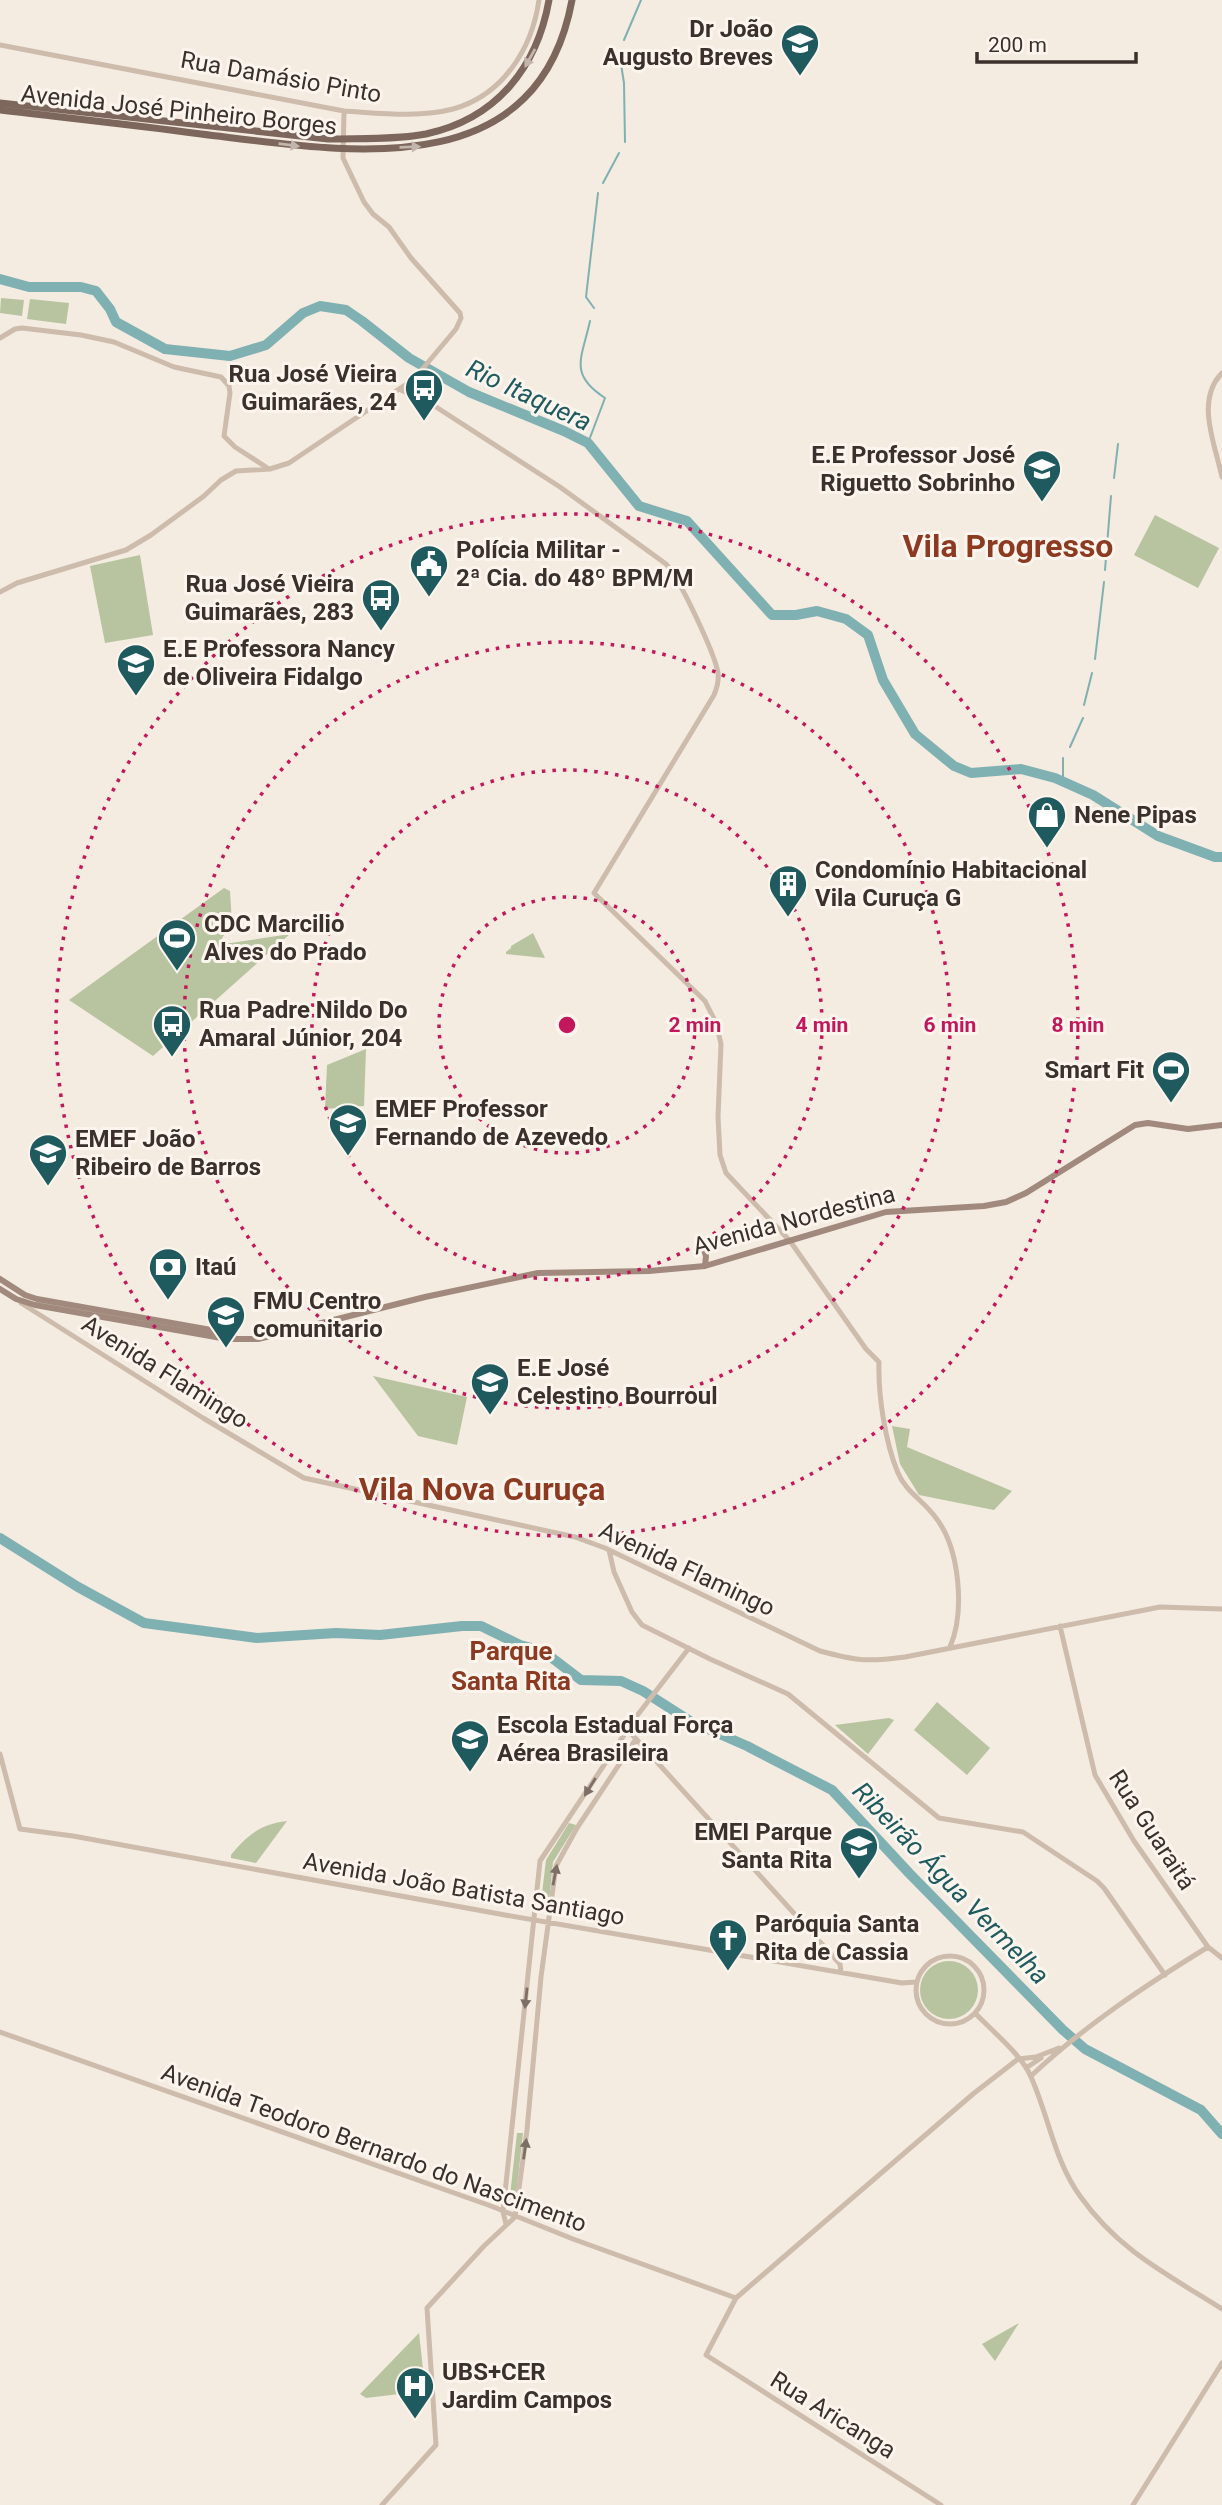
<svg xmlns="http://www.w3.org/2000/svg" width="1222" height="2505" font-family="Roboto,sans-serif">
	<rect width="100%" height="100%" fill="#f4ebe1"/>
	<path fill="#b8c4a0" d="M1,298L24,300L22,316L0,313Z
		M30,299L69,303L66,324L27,319Z
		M1155,515L1219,548L1198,588L1134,555Z
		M140,555L153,635L105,643L90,566Z
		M224,888L230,891L232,924L222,938L224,944L290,934L153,1056L69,1000Z
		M533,933L545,958L506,954V952L511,948V946Z
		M366,1049L364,1106L325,1109L327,1065Z
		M373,1376L467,1397L457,1445L418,1436Z
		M892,1426L910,1429L907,1447L1012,1491L994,1510L919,1495L900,1464Z
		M937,1702L990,1748L967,1775L914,1730Z
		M889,1718L894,1720L868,1754L835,1725Z
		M287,1821L256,1863L231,1858V1855C247,1835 261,1824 287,1821Z
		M569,1823L576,1825L553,1862L548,1912L540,1910L546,1860Z
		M920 1990a29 29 0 1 1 58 0a29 29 0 1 1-58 0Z
		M517,2133H523L515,2204H509Z
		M1019,2323L995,2361L982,2344Z
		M419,2333L425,2387L424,2391L366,2398L360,2394Z"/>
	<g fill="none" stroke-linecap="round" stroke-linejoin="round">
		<path stroke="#7fb0b2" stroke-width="2" d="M624,40L641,0
			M620,58L624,83L625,142
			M603,183L619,153
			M594,308L586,297L598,193
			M588,443L605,398C568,374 582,358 590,321
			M1114,478L1118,444
			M1105,570L1111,496
			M1095,659L1104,582
			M1084,705L1092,673
			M1070,747L1083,718
			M1063,781V758"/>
		<path stroke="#7fb0b2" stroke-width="10" d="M0,279L29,287H81L96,291L110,309L116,322L165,349L230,356L266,345L303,313L320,306L346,310L362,321L409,358L469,392L564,431L588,443L639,506L687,521L772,615H796L817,611L846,619L868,635L883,680L915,734L954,766L971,773L1021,769L1055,778L1093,795L1158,836L1215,857H1222
			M0,1538L78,1587L144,1623L257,1638L336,1633L380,1635L462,1626H481L520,1645L543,1651L581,1680L621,1681L643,1691L690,1721L747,1746L832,1790L909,1873L1063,2030L1085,2049L1201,2110L1222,2134"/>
		<path stroke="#cdbbac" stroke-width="5" d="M0,45L344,111C379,113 419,118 453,109C503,95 532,49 539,0
			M0,338L15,329L22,328L81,335L114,342L174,367L221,377L229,386L230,393L224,436L235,447L269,469
			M1222,373C1195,400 1215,444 1222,477
			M417,377L421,391L433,405L560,487L666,564C679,577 715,654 718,673C719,681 717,688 714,695L594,893L705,1001L716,1023L721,1044L718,1117L720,1155L726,1173L790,1241L866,1349L879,1362C878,1395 885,1442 898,1473C906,1492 924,1501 936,1518C960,1549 965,1612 950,1647
			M401,390L420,399L427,400
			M0,592L17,583L126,550L151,535L204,496L221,480L236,471L270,469L289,463L414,379L456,329L461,318L460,313L411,258L389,227L373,214L364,202L343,158L344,111
			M21,1303L203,1418L304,1478L575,1537L605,1548L820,1651C857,1661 867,1662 905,1657L1160,1607L1222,1609
			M609,1550L614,1572L632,1612L642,1625L710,1659L788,1694L939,1818L1023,1832L1097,1881L1104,1888L1165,1975
			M1060,1626L1095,1775L1134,1841L1208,1947L1222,1958
			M628,1730L840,1964L841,1972
			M0,1754L20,1829L73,1836L505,1915L902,1983L916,1982
			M916 1990a34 34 0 1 1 68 0a34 34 0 1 1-68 0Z
			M975,2013C992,2031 1022,2055 1031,2077C1049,2117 1054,2160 1080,2196C1119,2251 1167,2274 1222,2309
			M0,2032L491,2206L573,2239L736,2298
			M1018,2059L1036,2057L1059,2048
			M1026,2068L1041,2058
			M1031,2076C1084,2026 1146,1985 1208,1947
			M506,2224L503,2212L540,1861L636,1717L689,1648
			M382,2505L436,2445L427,2308L484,2246L515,2217L527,2130L541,1977L556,1866L577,1828L636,1739
			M941,2505L706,2355L736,2298L973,2094L1018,2059
			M1133,2505L1222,2363"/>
		<path stroke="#a18a7d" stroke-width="6" d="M702,1243L706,1256L705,1266
			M0,1279L25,1295L37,1299L228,1333L234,1337
			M0,1289L16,1299L35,1305L227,1339H258L425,1297L538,1273L649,1271L705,1266L886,1212L984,1206L1006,1202L1026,1193L1135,1125L1148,1123L1188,1129L1222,1125"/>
		<path stroke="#7d675c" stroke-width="7" d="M0,103L328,139C360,138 394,140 426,134C496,119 537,68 549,0
			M0,110C67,118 134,125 201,134C342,151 537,189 572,0"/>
	</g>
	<defs><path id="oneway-solid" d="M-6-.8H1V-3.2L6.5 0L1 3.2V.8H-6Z" transform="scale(1.75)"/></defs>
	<g fill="#c2b5ac">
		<use href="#oneway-solid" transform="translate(530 58) rotate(119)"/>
		<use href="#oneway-solid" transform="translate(289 145) rotate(7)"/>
		<use href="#oneway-solid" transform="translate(410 147) rotate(-2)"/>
	</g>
	<g fill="#7d6f65">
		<use href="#oneway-solid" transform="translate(590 1787) rotate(122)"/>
		<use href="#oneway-solid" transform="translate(555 1875) rotate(-79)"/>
		<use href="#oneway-solid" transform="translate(526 1998) rotate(96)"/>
		<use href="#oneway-solid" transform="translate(525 2149) rotate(-82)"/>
	</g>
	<g fill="none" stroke="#c2185b" stroke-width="3.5" stroke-dasharray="3.5 7">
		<circle cx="567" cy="1025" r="128"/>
		<circle cx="567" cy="1025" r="255"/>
		<circle cx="567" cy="1025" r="383"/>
		<circle cx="567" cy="1025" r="511"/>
	</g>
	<defs>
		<g id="school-pin" transform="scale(2.0125)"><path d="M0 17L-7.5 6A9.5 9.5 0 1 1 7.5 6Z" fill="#1f5a5e" stroke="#fbf5ee"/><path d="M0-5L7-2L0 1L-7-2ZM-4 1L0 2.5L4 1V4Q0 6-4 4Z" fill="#fff"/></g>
		<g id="bus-pin" transform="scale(2.0125)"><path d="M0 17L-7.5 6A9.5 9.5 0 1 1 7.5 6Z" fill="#1f5a5e" stroke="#fbf5ee"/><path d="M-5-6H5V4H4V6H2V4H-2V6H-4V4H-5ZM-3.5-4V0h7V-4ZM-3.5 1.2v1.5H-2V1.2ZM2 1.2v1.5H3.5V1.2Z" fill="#fff"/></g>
		<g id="civic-pin" transform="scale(2.0125)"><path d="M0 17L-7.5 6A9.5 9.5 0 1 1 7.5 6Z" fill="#1f5a5e" stroke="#fbf5ee"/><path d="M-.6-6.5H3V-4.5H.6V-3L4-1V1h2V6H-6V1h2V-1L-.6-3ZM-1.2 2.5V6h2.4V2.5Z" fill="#fff"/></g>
		<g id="shop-pin" transform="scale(2.0125)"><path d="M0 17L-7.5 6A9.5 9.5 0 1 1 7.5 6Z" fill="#1f5a5e" stroke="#fbf5ee"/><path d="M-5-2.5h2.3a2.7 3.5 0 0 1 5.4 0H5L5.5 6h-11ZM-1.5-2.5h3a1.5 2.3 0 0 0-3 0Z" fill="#fff"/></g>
		<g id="building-pin" transform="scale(2.0125)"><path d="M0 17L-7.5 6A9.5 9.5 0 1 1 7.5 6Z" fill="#1f5a5e" stroke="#fbf5ee"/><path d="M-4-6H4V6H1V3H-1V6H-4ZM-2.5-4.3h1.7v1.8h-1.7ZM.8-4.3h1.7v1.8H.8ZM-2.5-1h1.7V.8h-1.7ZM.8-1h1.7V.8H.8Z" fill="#fff"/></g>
		<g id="stadium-pin" transform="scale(2.0125)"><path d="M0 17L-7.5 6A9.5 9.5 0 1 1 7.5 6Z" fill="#1f5a5e" stroke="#fbf5ee"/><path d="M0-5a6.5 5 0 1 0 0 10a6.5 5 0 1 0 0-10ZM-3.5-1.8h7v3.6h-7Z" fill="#fff"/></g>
		<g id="bank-pin" transform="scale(2.0125)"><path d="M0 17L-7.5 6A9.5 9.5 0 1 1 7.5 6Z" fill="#1f5a5e" stroke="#fbf5ee"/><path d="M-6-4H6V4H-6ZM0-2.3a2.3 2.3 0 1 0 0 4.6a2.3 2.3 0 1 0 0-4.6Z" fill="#fff"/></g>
		<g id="university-pin" transform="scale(2.0125)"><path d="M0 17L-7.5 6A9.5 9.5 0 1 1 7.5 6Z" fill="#1f5a5e" stroke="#fbf5ee"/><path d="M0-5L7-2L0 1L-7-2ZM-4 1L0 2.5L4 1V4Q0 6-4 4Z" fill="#fff"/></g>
		<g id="church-pin" transform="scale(2.0125)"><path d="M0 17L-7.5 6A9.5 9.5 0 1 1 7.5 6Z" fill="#1f5a5e" stroke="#fbf5ee"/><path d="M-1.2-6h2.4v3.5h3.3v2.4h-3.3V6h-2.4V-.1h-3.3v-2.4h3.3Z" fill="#fff"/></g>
		<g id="hospital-pin" transform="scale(2.0125)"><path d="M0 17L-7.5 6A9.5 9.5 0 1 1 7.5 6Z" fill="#1f5a5e" stroke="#fbf5ee"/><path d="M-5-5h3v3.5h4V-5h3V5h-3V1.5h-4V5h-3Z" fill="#fff"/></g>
	</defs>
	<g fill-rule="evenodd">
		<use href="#school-pin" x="800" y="43"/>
		<use href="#bus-pin" x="424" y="388"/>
		<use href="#school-pin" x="1042" y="469"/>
		<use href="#civic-pin" x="429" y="564"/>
		<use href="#bus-pin" x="381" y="598"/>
		<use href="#school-pin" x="136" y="663"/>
		<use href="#shop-pin" x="1047" y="815"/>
		<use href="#building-pin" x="788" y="884"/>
		<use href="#stadium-pin" x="177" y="938"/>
		<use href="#bus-pin" x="172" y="1024"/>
		<use href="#stadium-pin" x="1171" y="1070"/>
		<use href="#school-pin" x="348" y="1123"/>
		<use href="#school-pin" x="48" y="1153"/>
		<use href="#bank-pin" x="168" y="1267"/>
		<use href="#university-pin" x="226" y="1315"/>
		<use href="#school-pin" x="490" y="1382"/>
		<use href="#school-pin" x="470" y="1739"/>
		<use href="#school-pin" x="859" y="1846"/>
		<use href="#church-pin" x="728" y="1938"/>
		<use href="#hospital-pin" x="415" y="2386"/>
	</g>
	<g text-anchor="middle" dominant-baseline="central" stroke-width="6" stroke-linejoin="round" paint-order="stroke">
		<g font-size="24" font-weight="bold" fill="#3b302b" stroke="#fbf5ee" text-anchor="start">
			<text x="773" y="29" text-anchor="end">Dr João<tspan x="773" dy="28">Augusto Breves</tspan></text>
			<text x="397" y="374" text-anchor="end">Rua José Vieira<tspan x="397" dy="28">Guimarães, 24</tspan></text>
			<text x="1015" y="455" text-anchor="end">E.E Professor José<tspan x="1015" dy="28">Riguetto Sobrinho</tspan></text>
			<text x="456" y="550">Polícia Militar -<tspan x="456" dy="28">2ª Cia. do 48º BPM/M</tspan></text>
			<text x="354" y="584" text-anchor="end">Rua José Vieira<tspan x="354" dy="28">Guimarães, 283</tspan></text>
			<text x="163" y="649">E.E Professora Nancy<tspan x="163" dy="28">de Oliveira Fidalgo</tspan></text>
			<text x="1074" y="815">Nene Pipas</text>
			<text x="815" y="870">Condomínio Habitacional<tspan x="815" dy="28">Vila Curuça G</tspan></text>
			<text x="204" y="924">CDC Marcilio<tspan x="204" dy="28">Alves do Prado</tspan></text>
			<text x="199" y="1010">Rua Padre Nildo Do<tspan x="199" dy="28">Amaral Júnior, 204</tspan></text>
			<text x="1144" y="1070" text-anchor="end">Smart Fit</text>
			<text x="375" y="1109">EMEF Professor<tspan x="375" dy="28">Fernando de Azevedo</tspan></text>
			<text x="75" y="1139">EMEF João<tspan x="75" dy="28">Ribeiro de Barros</tspan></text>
			<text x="195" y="1267">Itaú</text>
			<text x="253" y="1301">FMU Centro<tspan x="253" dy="28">comunitario</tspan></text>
			<text x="517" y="1368">E.E José<tspan x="517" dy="28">Celestino Bourroul</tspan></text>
			<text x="497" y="1725">Escola Estadual Força<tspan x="497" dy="28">Aérea Brasileira</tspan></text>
			<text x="832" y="1832" text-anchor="end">EMEI Parque<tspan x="832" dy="28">Santa Rita</tspan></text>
			<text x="755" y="1924">Paróquia Santa<tspan x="755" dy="28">Rita de Cassia</tspan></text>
			<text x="442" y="2372">UBS+CER<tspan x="442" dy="28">Jardim Campos</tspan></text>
		</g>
		<g font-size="24" fill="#3b302b" stroke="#fbf5ee">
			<text transform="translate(281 77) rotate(10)">Rua Damásio Pinto</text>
			<text transform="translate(179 110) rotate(6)">Avenida José Pinheiro Borges</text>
			<text transform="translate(794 1220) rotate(-15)">Avenida Nordestina</text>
			<text transform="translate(165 1372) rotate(32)">Avenida Flamingo</text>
			<text transform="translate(687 1569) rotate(25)">Avenida Flamingo</text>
			<text transform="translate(1152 1830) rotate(57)">Rua Guaraitá</text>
			<text transform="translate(464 1889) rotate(10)">Avenida João Batista Santiago</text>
			<text transform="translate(374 2148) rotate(20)">Avenida Teodoro Bernardo do Nascimento</text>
			<text transform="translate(833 2415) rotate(32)">Rua Aricanga</text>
		</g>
		<g font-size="26" font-style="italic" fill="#1f5a5e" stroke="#fbf5ee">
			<text transform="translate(529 395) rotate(25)">Rio Itaquera</text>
			<text transform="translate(951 1883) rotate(46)">Ribeirão Água Vermelha</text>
		</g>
		<g font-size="26" font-weight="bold" fill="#8c3b22" stroke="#fbf5ee">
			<text x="511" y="1651">Parque<tspan x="511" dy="30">Santa Rita</tspan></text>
		</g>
		<g font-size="32" font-weight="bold" fill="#8c3b22" stroke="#fbf5ee">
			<text x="1008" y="546">Vila Progresso</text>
			<text x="482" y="1489">Vila Nova Curuça</text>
		</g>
	</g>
	<circle cx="567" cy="1025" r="10" fill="#c2185b" stroke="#fbf5ee" stroke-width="3.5"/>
	<g font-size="21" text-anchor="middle" font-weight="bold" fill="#c2185b" stroke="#fbf5ee" stroke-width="6" stroke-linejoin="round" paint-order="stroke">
		<text x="695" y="1032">2 min</text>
		<text x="822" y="1032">4 min</text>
		<text x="950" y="1032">6 min</text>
		<text x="1078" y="1032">8 min</text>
	</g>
	<path d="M977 52v10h159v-10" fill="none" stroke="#3b302b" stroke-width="3.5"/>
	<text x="988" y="52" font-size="21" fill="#3b302b" stroke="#fbf5ee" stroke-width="5" paint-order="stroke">200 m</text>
</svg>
